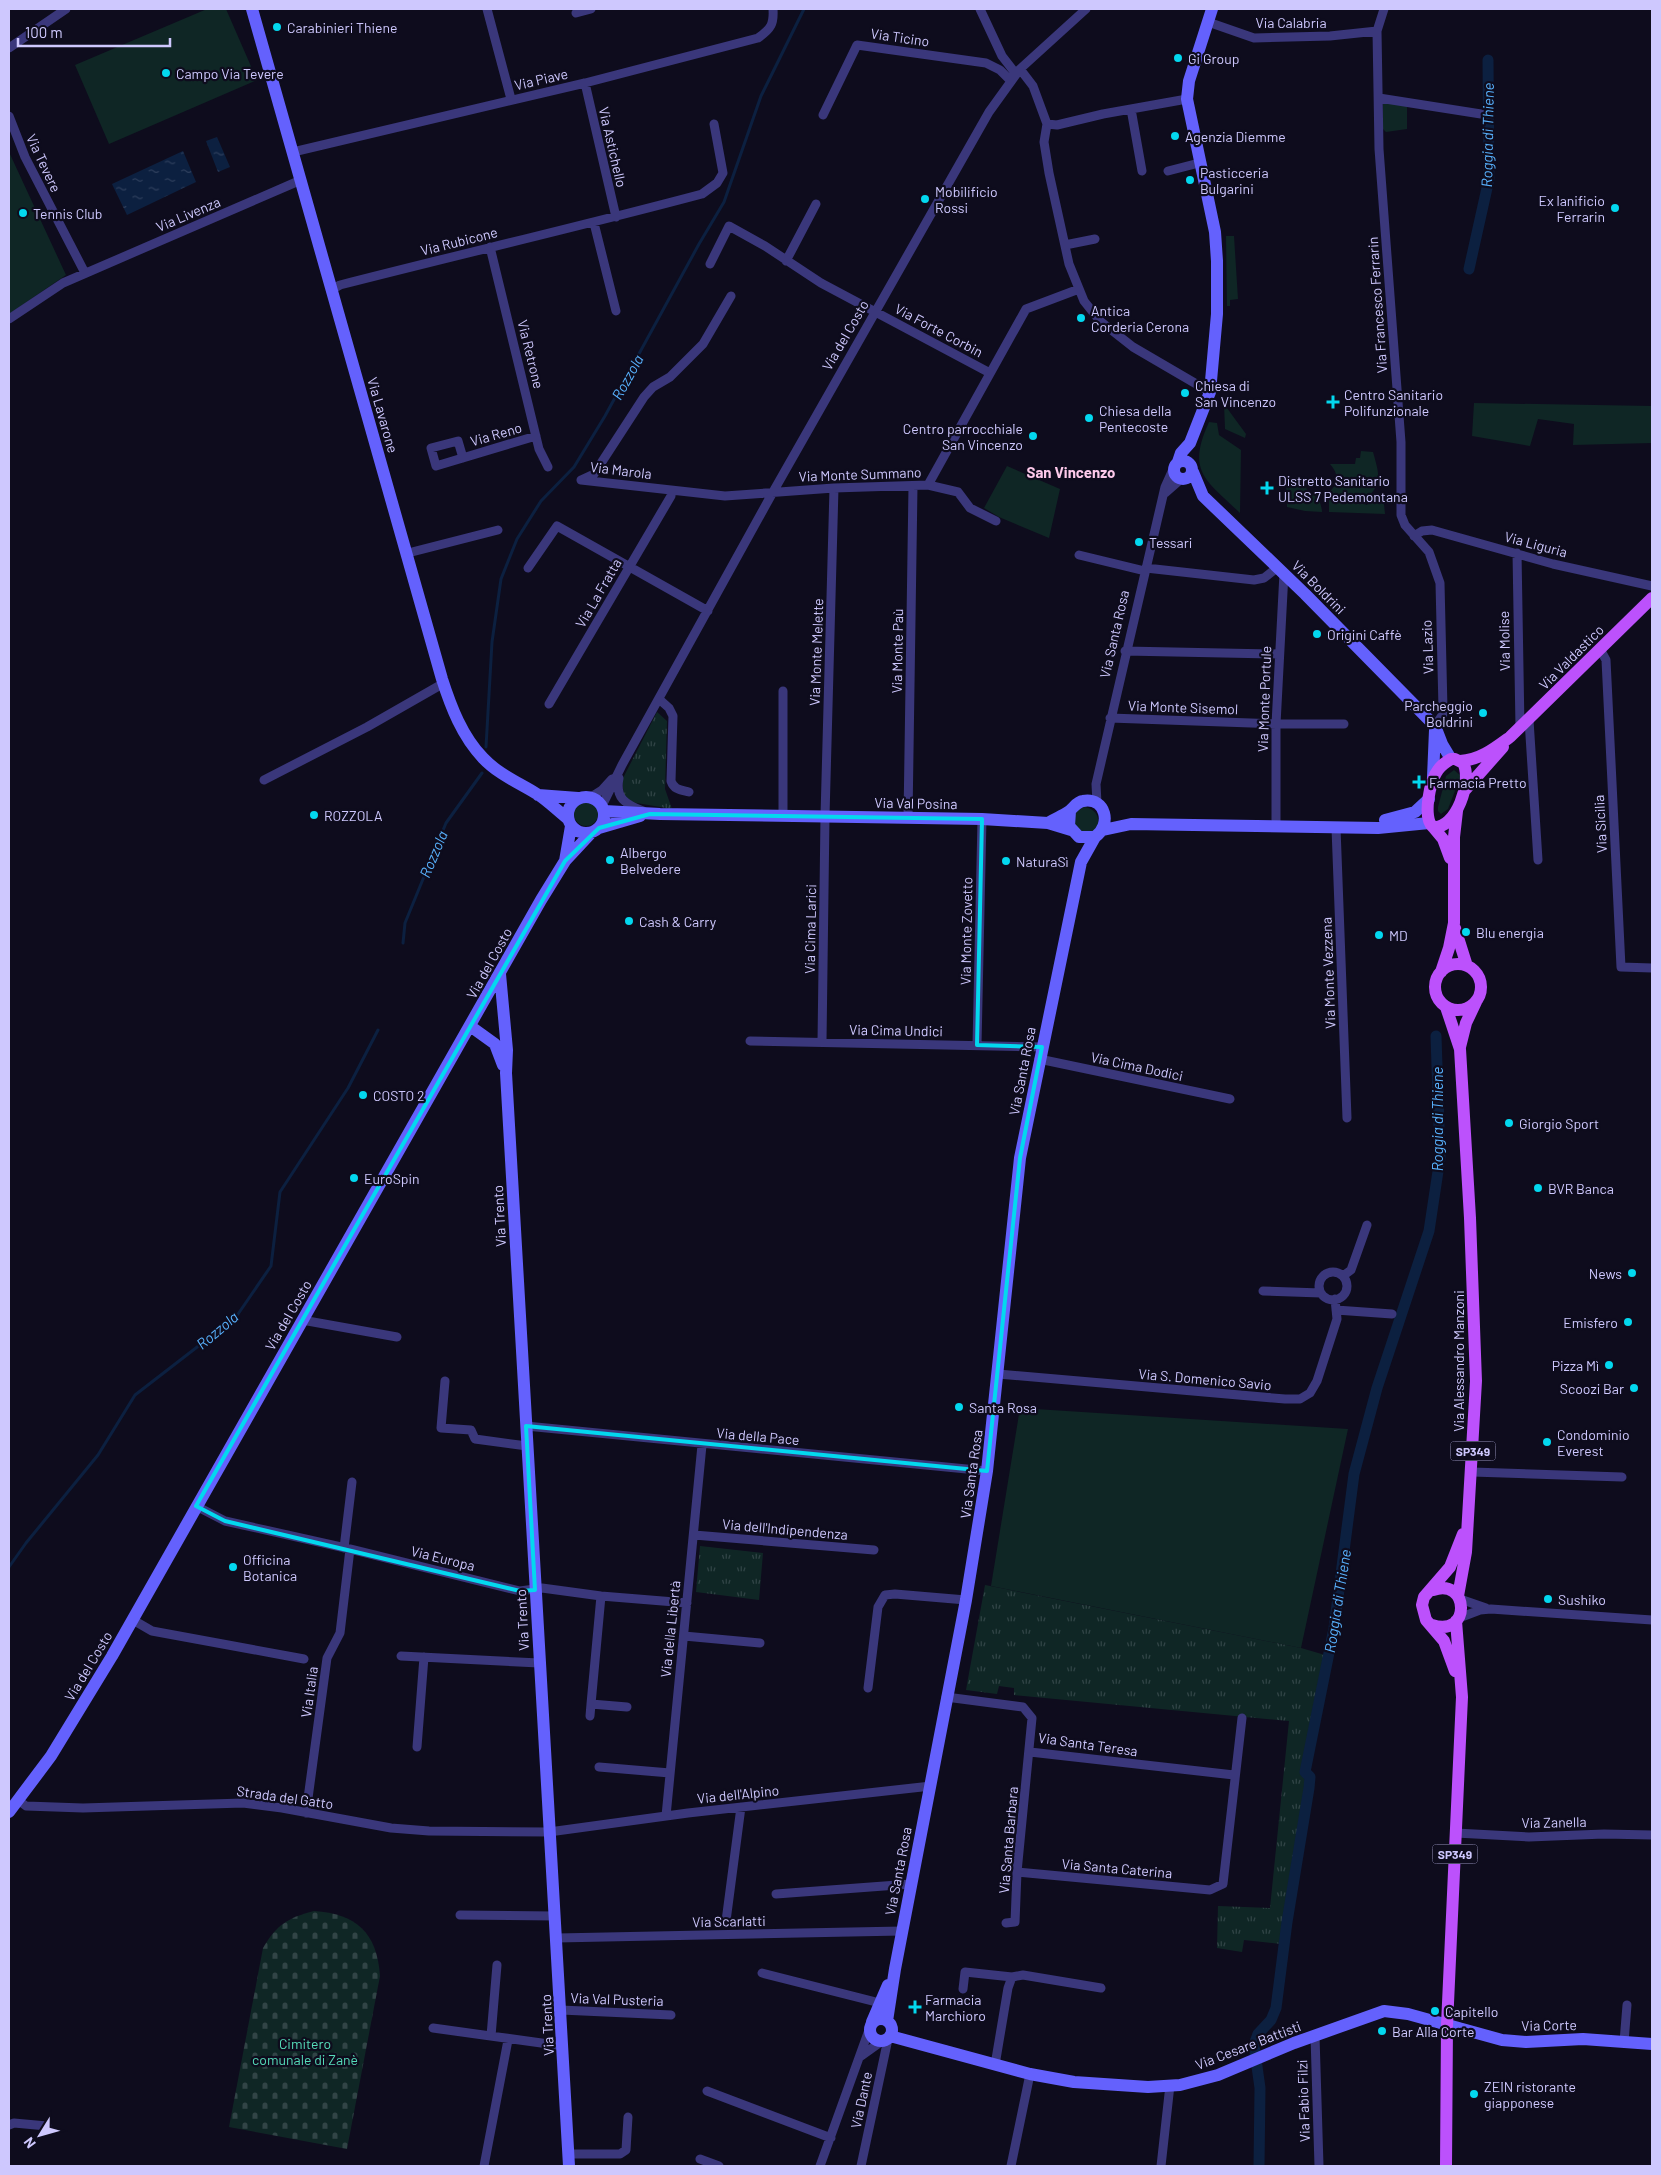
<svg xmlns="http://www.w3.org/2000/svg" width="1661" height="2175" font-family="Barlow,sans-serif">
	<defs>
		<pattern id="cemetery-stones" width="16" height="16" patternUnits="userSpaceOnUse" patternTransform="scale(1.25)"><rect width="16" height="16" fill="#0f2625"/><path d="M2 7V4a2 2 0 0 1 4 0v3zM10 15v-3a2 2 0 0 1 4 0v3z" fill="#314446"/></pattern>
		<pattern id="park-tufts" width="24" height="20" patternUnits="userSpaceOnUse" patternTransform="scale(1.25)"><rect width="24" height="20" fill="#0f2625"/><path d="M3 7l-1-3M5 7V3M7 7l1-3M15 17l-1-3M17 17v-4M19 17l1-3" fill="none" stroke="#314446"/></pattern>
		<pattern id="water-ripples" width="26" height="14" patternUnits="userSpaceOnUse" patternTransform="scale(1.25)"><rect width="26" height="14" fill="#0c2040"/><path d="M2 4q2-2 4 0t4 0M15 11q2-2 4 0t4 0" fill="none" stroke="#2e3f5d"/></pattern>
	</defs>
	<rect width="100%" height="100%" fill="#0e0c1d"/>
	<path fill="#0f2625" d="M207,9H226L257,80L109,144L75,65Z
		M1383,102L1407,104V129L1386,132L1383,129Z
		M9,152L66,275L9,314Z
		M1226,236H1234L1238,299L1230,300V306H1227Z
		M1474,403L1652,406V443L1573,445L1574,424L1538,419L1530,446L1472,436Z
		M1224,404L1246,434L1245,438L1225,429Z
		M1209,422L1217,423L1219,435L1241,450L1240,513C1206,480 1186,472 1209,422Z
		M1361,451L1373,452C1379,474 1384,485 1363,501L1366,505L1377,501L1384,504L1385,514L1329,512V492C1339,484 1339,474 1330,464H1355L1356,458H1360Z
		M1007,466L1060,489L1049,538L999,517L984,508Z
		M1286,480H1302C1307,497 1321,492 1322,512L1305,511L1287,507Z
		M1454,770L1460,775V778L1448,809L1441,814L1438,811V807L1446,776Z
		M574 814a12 12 0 1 1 24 0a12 12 0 1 1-24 0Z
		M1085,807C1095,809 1100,816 1098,826L1091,833L1078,832L1072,817L1081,808Z
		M1020,1408L1348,1429L1301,1648L991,1586Z"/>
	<path fill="url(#cemetery-stones)" d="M314,1911C356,1914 377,1932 380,1976L347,2149L229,2127L263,1948C277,1924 288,1918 314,1911Z"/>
	<path fill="url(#park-tufts)" d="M657,712L667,721L665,789L672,809L631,802L624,797L622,780Z
		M700,1546L763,1553L759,1600L696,1592Z
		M985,1585L1301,1648L1325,1655L1281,1944L1244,1940L1242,1952L1217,1948L1218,1906L1270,1908L1289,1721L1014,1695V1688L999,1686L997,1694L966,1690Z"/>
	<path fill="url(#water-ripples)" d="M217,137L230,167L218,172L206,141Z
		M183,151L196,182L127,215L112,184Z"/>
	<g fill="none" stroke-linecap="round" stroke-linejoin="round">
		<path stroke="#0c2040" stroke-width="3" d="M486,747L492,642L501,579L517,539L541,501L574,467L605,416L699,244L724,202L761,96L804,9
			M403,943L405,923L446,823L482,773
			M9,1567L26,1543L98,1455L135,1395L236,1317L271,1266L280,1192L348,1088L378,1030"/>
		<path stroke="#0c2040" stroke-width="11" d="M1469,269L1489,179L1488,60
			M1259,2166L1260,2088L1254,2045L1258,2034L1271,2020L1276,2008L1287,1922L1309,1788L1310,1777L1305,1772L1334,1628L1354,1474L1377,1388L1429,1231L1440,1158L1436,1036"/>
		<path stroke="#3a377b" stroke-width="9" d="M487,9L511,99
			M980,9L1002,56L1016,74
			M1384,9L1377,31L1379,149L1401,442V515L1405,525L1429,552L1440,583L1443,709V714L1435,726
			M576,13L591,9
			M1208,22L1254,38L1330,36L1377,31
			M9,48L66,9
			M1020,69L1033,86L1047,124L1044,142L1049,173L1069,264L1084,301L1100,321L1133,347L1210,392
			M585,83L616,217
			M1379,98L1481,114
			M1131,109L1142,171
			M823,115L857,45L986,63L1000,70L1010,80
			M9,116L25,157L85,273
			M1047,124L1057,125L1103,114L1187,99
			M293,152L585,83L758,38C771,29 774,24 773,9
			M1168,171L1199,163
			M594,223L616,311
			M1065,245L1095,239
			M490,247L539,449L548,467
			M786,261L816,204
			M710,264L729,226L765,246L821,283L990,373
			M331,290L340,285C461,254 582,226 702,194L717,183L723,173L714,124
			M9,319L63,283L301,180
			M463,458L458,441L431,448L436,466L536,436
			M581,480L725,496L834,488L928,485L958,492L970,508L996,521
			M581,480L594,474L644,397L653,387L670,377L703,344L731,296
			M928,485L1026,309L1079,289
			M1165,493L1181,479
			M1414,536L1422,531L1432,530L1553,564L1652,586
			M408,553L498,530
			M1517,553L1520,728
			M1079,555L1145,571
			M528,568L557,526L708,611
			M1146,568L1254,580L1264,578L1278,567
			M1600,649L1606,660L1621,967L1652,968
			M1125,651L1278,654
			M659,699L669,708L673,716L671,781C674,790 681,790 689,792
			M549,704L671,496
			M1110,718L1276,724H1344
			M1529,720L1538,860
			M619,778C615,798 625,804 643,811
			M264,780L367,727L444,683
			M591,797L602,790L612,779
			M1097,803L1096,784L1165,487L1174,467
			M602,806L622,765L773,492L989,112L1020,69L1086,9
			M783,816V691
			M908,818L913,486
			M1276,827V724L1284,573
			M1336,828L1347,1118
			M750,1041L1042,1047
			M822,1042L825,816L834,488
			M977,1045L982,819
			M1039,1059L1230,1099
			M1319 1286a14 14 0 1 1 28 0a14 14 0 1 1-28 0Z
			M1343,1276L1351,1270L1367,1225
			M1263,1291L1321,1293
			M1336,1310L1392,1314
			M302,1320L397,1337
			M998,1374L1285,1399H1300L1310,1393L1317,1381L1337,1319L1335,1299
			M445,1381L441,1428L471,1430L475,1439L527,1446
			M526,1426L987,1471
			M1472,1472L1622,1477
			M196,1506L225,1521L350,1549L520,1591L542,1588L601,1596L687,1603
			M694,1535L874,1550
			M344,1548L352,1482
			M1460,1599L1486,1608
			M1459,1618L1480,1610L1491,1609L1652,1620
			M133,1620L152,1631L304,1659
			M684,1636L760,1643
			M401,1656L539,1663
			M868,1688L878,1607L885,1595L895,1594L966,1600
			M946,1697L1023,1707L1032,1718L1017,1872L1015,1922L1006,1923
			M591,1704L601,1596
			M590,1716L591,1704L627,1707
			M417,1747L424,1657
			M1030,1752L1234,1775
			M599,1767L670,1773
			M18,1800L26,1806L83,1808L243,1803L282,1808L391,1828L429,1831L549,1832L688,1813L931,1786
			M306,1813L327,1658L340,1633L350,1549
			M666,1816L702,1445
			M1456,1833L1529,1837L1604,1834L1652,1835
			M1017,1872L1210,1890L1223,1884L1242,1718
			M776,1894L911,1884
			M460,1915L555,1916
			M726,1921L741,1807
			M557,1938L902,1931
			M762,1973L880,2003
			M963,1989L965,1972L1012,1977
			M561,2010L671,2015
			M433,2028L563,2046
			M491,2036L497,1965
			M1315,2036L1319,2166
			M1624,2042L1627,2005
			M861,2056L882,2041
			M995,2065L1008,1988L1012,1977L1023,1975L1101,1988
			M707,2091L831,2138
			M9,2125L14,2123L47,2126
			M569,2154H620L626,2150L628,2117
			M700,2159L719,2166
			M484,2166L508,2040
			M820,2166L869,2030
			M861,2166L888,2039
			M1011,2166L1030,2074
			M1161,2166L1170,2085"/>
		<path stroke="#6461fd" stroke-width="12" d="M252,9L442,679C451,707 462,736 483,758C498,774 519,783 537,794C548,801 558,811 568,819
			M1174 470a9 9 0 1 1 18 0a9 9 0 1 1-18 0Z
			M1178,462L1181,453L1190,443L1210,392L1217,314V261L1215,232L1187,99L1189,81L1212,9
			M1193,472L1203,496L1305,594L1435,726L1442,744L1451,759
			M1433,777L1435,730
			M538,795L578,798
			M568 815a18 18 0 1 1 36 0a18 18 0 1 1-36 0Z
			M604,811L660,814L982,819L1048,823L1071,830
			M1385,820L1415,812L1429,799
			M1048,823C1054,819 1062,816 1068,812C1074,808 1076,802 1083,801C1106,797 1112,825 1095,837H1079L1069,826L1070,811
			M599,828L640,816
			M1103,830L1131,824L1378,828L1429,823
			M565,861L571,826
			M500,974L507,1050L506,1073L569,2166
			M470,1026L495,1044L503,1065
			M9,1812L51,1756L112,1656L541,900L565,861L592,832
			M870 2030a11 11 0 1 1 22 0a11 11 0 1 1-22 0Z
			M887,2021L895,1969L966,1600L987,1471L1020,1158L1081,862L1095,837
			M872,2022L888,1985
			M890,2036L1030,2074L1074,2082L1148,2087L1180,2085L1218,2075L1294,2043L1384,2011L1408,2014L1502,2040L1526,2042L1583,2039L1652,2044"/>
		<path stroke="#bc51fc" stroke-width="12" d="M1451,759H1455L1463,763C1473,780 1456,830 1433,827C1422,818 1430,780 1438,770C1441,765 1446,762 1451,759Z
			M1460,761C1480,760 1495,748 1510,737L1652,598
			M1465,790L1503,747
			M1433,827L1443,839L1450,858
			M1455,928L1467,966
			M1435 987a23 23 0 1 1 46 0a23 23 0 1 1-46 0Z
			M1441,972L1449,948L1454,923V837L1457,811
			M1446,1007L1460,1049L1470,1218L1476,1381L1466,1552L1458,1596
			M1460,1047L1466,1023L1476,1002
			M1432,1625C1472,1638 1469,1577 1433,1590
			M1455,1671L1444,1641L1426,1620L1422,1605L1424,1597L1450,1567L1463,1534
			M1446,2166L1447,2025L1462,1697L1456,1621"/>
	</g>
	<path fill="none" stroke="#03d8ef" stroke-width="4" stroke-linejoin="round" d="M650,814L982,819L977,1045L1042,1047L1020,1158L987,1471L526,1426L535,1590L520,1591L225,1521L196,1506L565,861L599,828Z"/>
	<g fill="#03d8ef" stroke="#0e0c1d" stroke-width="2">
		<circle cx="277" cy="27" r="5"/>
		<circle cx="1178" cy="58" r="5"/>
		<circle cx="166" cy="73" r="5"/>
		<circle cx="1175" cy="136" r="5"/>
		<circle cx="1190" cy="180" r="5"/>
		<circle cx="925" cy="199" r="5"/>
		<circle cx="1615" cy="208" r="5"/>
		<circle cx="23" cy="213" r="5"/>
		<circle cx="1081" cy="318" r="5"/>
		<circle cx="1185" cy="393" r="5"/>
		<path d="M1330.5 394.5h5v5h5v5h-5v5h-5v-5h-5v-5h5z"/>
		<circle cx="1089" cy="418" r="5"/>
		<circle cx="1033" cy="436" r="5"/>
		<path d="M1264.5 480.5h5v5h5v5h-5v5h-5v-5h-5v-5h5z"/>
		<circle cx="1139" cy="542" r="5"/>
		<circle cx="1317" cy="634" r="5"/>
		<circle cx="1483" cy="713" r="5"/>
		<path d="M1416.5 774.5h5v5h5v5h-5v5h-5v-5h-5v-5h5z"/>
		<circle cx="314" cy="815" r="5"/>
		<circle cx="610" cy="860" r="5"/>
		<circle cx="1006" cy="861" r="5"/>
		<circle cx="629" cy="921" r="5"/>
		<circle cx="1466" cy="932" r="5"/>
		<circle cx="1379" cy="935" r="5"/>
		<circle cx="363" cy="1095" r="5"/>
		<circle cx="1509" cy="1123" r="5"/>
		<circle cx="354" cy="1178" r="5"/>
		<circle cx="1538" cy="1188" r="5"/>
		<circle cx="1632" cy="1273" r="5"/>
		<circle cx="1628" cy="1322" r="5"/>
		<circle cx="1609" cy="1365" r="5"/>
		<circle cx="1634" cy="1388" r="5"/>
		<circle cx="959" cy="1407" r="5"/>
		<circle cx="1547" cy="1442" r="5"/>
		<circle cx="233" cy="1567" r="5"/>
		<circle cx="1548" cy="1599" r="5"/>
		<path d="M912.5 1999.5h5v5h5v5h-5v5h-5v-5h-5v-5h5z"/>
		<circle cx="1435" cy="2011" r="5"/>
		<circle cx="1382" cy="2031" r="5"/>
		<circle cx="1474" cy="2094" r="5"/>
	</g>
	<g text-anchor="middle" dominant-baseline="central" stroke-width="4.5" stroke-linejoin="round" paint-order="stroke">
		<g fill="#0e0c1d" stroke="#9490ba" stroke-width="1">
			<rect x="1450.5" y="1441.5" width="45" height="19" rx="4"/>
			<rect x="1432.5" y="1844.5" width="45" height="19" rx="4"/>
		</g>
		<g font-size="12" font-weight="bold" fill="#cec8fe">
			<text x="1473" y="1451">SP349</text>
			<text x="1455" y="1854">SP349</text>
		</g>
		<g font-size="14" fill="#cec8fe" stroke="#0e0c1d">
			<text x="1291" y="22">Via Calabria</text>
			<text transform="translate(900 37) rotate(8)">Via Ticino</text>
			<text transform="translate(541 79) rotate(-13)">Via Piave</text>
			<text transform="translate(613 147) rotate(77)">Via Astichello</text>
			<text transform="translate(44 163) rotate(65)">Via Tevere</text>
			<text transform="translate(188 214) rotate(-23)">Via Livenza</text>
			<text transform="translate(459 241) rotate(-14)">Via Rubicone</text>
			<text transform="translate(1377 305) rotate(-94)">Via Francesco Ferrarin</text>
			<text transform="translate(939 330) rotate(28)">Via Forte Corbin</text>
			<text transform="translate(845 335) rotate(-60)">Via del Costo</text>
			<text transform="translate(531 354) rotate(76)">Via Retrone</text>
			<text transform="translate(383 415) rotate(74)">Via Lavarone</text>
			<text transform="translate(496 434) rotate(-16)">Via Reno</text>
			<text transform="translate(621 470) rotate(7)">Via Marola</text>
			<text transform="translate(860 474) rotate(-2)">Via Monte Summano</text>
			<text transform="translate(1536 544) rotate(15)">Via Liguria</text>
			<text transform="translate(1319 587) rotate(45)">Via Boldrini</text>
			<text transform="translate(598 593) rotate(-60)">Via La Fratta</text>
			<text transform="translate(1114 634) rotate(-77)">Via Santa Rosa</text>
			<text transform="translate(1504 641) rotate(-91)">Via Molise</text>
			<text transform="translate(1427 647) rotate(-92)">Via Lazio</text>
			<text transform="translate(897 651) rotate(-89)">Via Monte Paù</text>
			<text transform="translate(816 652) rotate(-88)">Via Monte Melette</text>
			<text transform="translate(1571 657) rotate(-45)">Via Valdastico</text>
			<text transform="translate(1264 699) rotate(-88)">Via Monte Portule</text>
			<text transform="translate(1183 707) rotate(2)">Via Monte Sisemol</text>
			<text transform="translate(916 803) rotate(1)">Via Val Posina</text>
			<text transform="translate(1600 824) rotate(-93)">Via Sicilia</text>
			<text transform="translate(810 929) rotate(-89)">Via Cima Larici</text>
			<text transform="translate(966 931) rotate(-89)">Via Monte Zovetto</text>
			<text transform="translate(489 963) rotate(-61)">Via del Costo</text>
			<text transform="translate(1328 973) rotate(-92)">Via Monte Vezzena</text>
			<text transform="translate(896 1030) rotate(1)">Via Cima Undici</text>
			<text transform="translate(1137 1066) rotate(12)">Via Cima Dodici</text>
			<text transform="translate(1022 1071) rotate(-79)">Via Santa Rosa</text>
			<text transform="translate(499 1216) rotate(-93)">Via Trento</text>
			<text transform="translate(288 1315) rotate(-60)">Via del Costo</text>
			<text transform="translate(1458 1361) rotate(-90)">Via Alessandro Manzoni</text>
			<text transform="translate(1205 1379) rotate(5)">Via S. Domenico Savio</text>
			<text transform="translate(758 1436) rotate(5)">Via della Pace</text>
			<text transform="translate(971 1474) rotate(-82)">Via Santa Rosa</text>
			<text transform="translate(785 1529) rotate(5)">Via dell'Indipendenza</text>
			<text transform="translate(443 1558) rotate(14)">Via Europa</text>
			<text transform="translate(522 1620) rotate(-93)">Via Trento</text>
			<text transform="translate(670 1629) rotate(-84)">Via della Libertà</text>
			<text transform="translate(88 1666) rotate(-59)">Via del Costo</text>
			<text transform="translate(309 1692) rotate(-82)">Via Italia</text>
			<text transform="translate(1088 1744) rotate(8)">Via Santa Teresa</text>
			<text transform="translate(738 1794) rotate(-6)">Via dell'Alpino</text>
			<text transform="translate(285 1797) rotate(8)">Strada del Gatto</text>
			<text transform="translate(1554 1822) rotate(-1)">Via Zanella</text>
			<text transform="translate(1008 1840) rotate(-85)">Via Santa Barbara</text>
			<text transform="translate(1117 1868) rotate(5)">Via Santa Caterina</text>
			<text transform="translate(898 1871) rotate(-79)">Via Santa Rosa</text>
			<text transform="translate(729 1921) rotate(-1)">Via Scarlatti</text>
			<text transform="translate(617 1999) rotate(2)">Via Val Pusteria</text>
			<text transform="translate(547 2025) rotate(-93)">Via Trento</text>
			<text transform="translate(1549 2025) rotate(-1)">Via Corte</text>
			<text transform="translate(1248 2045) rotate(-21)">Via Cesare Battisti</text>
			<text transform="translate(861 2100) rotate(-78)">Via Dante</text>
			<text transform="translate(1303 2101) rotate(-92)">Via Fabio Filzi</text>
		</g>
		<g font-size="14" fill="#cec8fe" stroke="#0e0c1d" text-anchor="start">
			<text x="287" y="27">Carabinieri Thiene</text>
			<text x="1188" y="58">Gi Group</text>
			<text x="176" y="73">Campo Via Tevere</text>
			<text x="1185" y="136">Agenzia Diemme</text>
			<text x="1200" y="172">Pasticceria<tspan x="1200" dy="16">Bulgarini</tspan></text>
			<text x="935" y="191">Mobilificio<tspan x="935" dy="16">Rossi</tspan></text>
			<text x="1605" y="200" text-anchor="end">Ex lanificio<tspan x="1605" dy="16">Ferrarin</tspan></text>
			<text x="33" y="213">Tennis Club</text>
			<text x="1091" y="310">Antica<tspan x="1091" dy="16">Corderia Cerona</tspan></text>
			<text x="1195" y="385">Chiesa di<tspan x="1195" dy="16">San Vincenzo</tspan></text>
			<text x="1344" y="394">Centro Sanitario<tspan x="1344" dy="16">Polifunzionale</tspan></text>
			<text x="1099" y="410">Chiesa della<tspan x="1099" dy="16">Pentecoste</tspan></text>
			<text x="1023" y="428" text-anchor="end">Centro parrocchiale<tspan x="1023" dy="16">San Vincenzo</tspan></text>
			<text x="1278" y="480">Distretto Sanitario<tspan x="1278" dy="16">ULSS 7 Pedemontana</tspan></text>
			<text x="1149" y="542">Tessari</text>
			<text x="1327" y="634">Origini Caffè</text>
			<text x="1473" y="705" text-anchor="end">Parcheggio<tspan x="1473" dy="16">Boldrini</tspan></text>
			<text x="1429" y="782">Farmacia Pretto</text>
			<text x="324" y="815">ROZZOLA</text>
			<text x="620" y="852">Albergo<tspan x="620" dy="16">Belvedere</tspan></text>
			<text x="1016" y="861">NaturaSì</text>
			<text x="639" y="921">Cash &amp; Carry</text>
			<text x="1476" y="932">Blu energia</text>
			<text x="1389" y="935">MD</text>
			<text x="373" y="1095">COSTO 2</text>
			<text x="1519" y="1123">Giorgio Sport</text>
			<text x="364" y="1178">EuroSpin</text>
			<text x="1548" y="1188">BVR Banca</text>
			<text x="1622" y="1273" text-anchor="end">News</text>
			<text x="1618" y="1322" text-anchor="end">Emisfero</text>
			<text x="1599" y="1365" text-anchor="end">Pizza Mì</text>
			<text x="1624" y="1388" text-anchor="end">Scoozi Bar</text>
			<text x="969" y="1407">Santa Rosa</text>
			<text x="1557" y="1434">Condominio<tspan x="1557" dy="16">Everest</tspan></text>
			<text x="243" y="1559">Officina<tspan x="243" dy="16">Botanica</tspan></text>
			<text x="1558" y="1599">Sushiko</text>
			<text x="925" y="1999">Farmacia<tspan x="925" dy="16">Marchioro</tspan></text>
			<text x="1445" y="2011">Capitello</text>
			<text x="1392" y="2031">Bar Alla Corte</text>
			<text x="1484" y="2086">ZEIN ristorante<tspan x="1484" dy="16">giapponese</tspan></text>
		</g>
		<g font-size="14" fill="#56dcba" stroke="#0e0c1d">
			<text x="305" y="2043">Cimitero<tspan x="305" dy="16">comunale di Zanè</tspan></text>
		</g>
		<g font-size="15" font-style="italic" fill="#58b1fd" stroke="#0e0c1d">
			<text transform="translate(1487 135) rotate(-89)">Roggia di Thiene</text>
			<text transform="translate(627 377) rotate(-61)">Rozzola</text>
			<text transform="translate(433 854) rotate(-67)">Rozzola</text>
			<text transform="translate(1437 1119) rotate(-90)">Roggia di Thiene</text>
			<text transform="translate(217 1330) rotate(-40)">Rozzola</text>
			<text transform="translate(1337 1601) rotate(-81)">Roggia di Thiene</text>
		</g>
		<g font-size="15" font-weight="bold" fill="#fecaeb" stroke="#0e0c1d">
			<text x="1071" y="472">San Vincenzo</text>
		</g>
	</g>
	<rect width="1661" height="2175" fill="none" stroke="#cec8fe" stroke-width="20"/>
	<g transform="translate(40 2135) rotate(233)" stroke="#0e0c1d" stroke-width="4" paint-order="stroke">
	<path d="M0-4L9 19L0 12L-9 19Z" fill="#cec8fe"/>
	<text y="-8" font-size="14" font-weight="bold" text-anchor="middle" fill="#cec8fe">N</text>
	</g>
	<path d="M18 38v8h152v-8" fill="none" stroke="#cec8fe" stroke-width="2.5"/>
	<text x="25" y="38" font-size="15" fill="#cec8fe" stroke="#0e0c1d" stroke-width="4" paint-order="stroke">100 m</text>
</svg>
